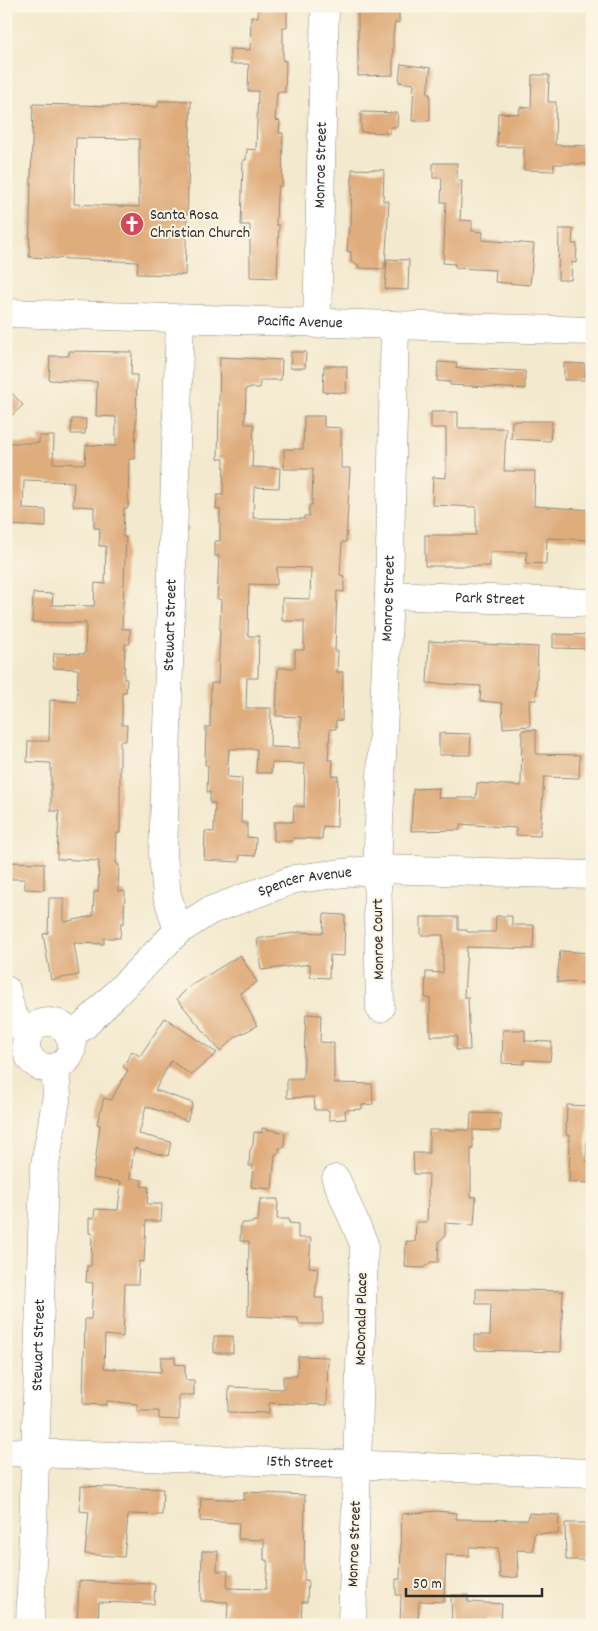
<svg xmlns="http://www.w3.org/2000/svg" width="598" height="1631" font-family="Dekko,sans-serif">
	<rect width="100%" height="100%" fill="#fcf5e5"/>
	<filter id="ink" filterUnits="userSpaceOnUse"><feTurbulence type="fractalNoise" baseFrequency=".02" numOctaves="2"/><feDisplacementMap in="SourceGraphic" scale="10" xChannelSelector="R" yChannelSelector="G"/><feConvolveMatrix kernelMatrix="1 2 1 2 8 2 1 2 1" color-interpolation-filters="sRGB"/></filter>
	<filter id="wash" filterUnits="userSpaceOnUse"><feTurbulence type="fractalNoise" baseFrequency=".0096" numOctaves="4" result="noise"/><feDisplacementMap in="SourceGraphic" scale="20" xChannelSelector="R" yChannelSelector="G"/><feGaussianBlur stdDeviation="1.12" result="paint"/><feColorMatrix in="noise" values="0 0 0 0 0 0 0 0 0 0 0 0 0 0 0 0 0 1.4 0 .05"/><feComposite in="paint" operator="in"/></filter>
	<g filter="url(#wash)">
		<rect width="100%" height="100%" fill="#f3e9ce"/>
		<g id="blocks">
			<path fill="#dfac7c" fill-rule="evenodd" d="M258,6L287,7V27H283V61H286L285,92H277L275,120L280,121L279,133H283L282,186H279L277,194L276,225H279L277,278L250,277V225H241L243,160H246L247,149L256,150L258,91H248L249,64H230V49L250,50L251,17H258Z
				M358,6H399V23L395,22L393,35V75L358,76Z
				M401,64L431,68L427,94H430V121H412L414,84L399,82Z
				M532,75H549L548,102H556L555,145L591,146V164H554V171L524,170V147L497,146L498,113L519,114L520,107L531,108Z
				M158,101H191L185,275L137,274L138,262L29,257L33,104L158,107ZM76,138L139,139V207L74,204Z
				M361,112L398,113L397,127H390V133L361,132Z
				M433,163H457V181H462L460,220L472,221V231L483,232L482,240L534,244L530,285L495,282L496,270L455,268V264L443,263L446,202H441L442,178H433Z
				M352,169L384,170L383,201H389L385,269L358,268L359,265L351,262V252L347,251L349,226H351Z
				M559,229H573L572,244H577L576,263L572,262L571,280H558Z
				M387,259L409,260L408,290L385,289Z
				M69,351L132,352L131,375H137L135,459H129L128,508H124L123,537H126L122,629H130V644H125L124,679H127L126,692H122V725H127L126,741H120V833H117L116,864L119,865L118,891H125L124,923H121L120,938H104V944L74,943L79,975L51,980L43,934L48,933L49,898H64V922L93,916L94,892H98L99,861L57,859L59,811H51V763L27,762L28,741H49L50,700L77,702L78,669L53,668L54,653L85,654L86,623L32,622L33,593L53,594L52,605L94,606L95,583L105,584L106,546H99L100,528H94V507L73,506L74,482L24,480L23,509L46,510V527L6,525V443H39V436H54L53,463L85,464L86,445L116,446V417L96,416L97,382L49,380L50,356H69Z
				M291,352H306L305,368H290Z
				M220,357L282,360L281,380H260V388H246L245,424H254L252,467L280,468L279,488L254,487L253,518L304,519V516H309V505H312L313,469H284V449H303L304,416H324V427L341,428V468H350L346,542H342L340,575L344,576V592L337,591L335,651H338L337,672H343L342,721L336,720V729H330L328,760H333L332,776H338L337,827L323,826L322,839L293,838V841H274V822H293L294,806L304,807L305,764L272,763L271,773H256L257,749H229L227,777L242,778L241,823H247V837L256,838L255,856L240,855L239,862L204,860L205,831L214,832L215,803H210V792H207L208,765H205L206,727H210L211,683H218L221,599H217L219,556H215V541H220V509H216L217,495H223L224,459H218ZM277,567L311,568L310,599L282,598V621H304V650H295V668H278L276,716L301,717L300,748L270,747L271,708H246L247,678H258L259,636H248L249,584L277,585Z
				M438,362L457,363L456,368L525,371V389L450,385V382L437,381Z
				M564,363L585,364V380H564Z
				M324,366H347L346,393L323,392Z
				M6,387L23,405L6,421Z
				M431,412H458V428H506L504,471H535L534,506L592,510V540L547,538L546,564L526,563L527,552H490V566H425V535H476V507L432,505L433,477L446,478V428H431Z
				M72,419H86L85,434H71Z
				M512,421H552L550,441L511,439Z
				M553,634L592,635V649L553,648Z
				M429,641L538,647L536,700H529L530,726L503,728L502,703L480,701L481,686L427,683Z
				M522,730H536V754L580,755L579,778L544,777L540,836L516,835V828L460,824V830L411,831L413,789L439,788L438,798H476L477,783L521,786Z
				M439,733L471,734L470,755H439Z
				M6,862L44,863V890L25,889V879H6Z
				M324,914L345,915L344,956L330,955L329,978L310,977V964L261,970L257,939L299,932L323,933Z
				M496,916H512V925H534L533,949L467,947L464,997H468L470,1050H456L457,1036H430V998H425L426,972L443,973V935H421V917H458V930H467V932H495Z
				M560,951L592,953V983L557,982Z
				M240,955L257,982L240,993L257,1026L237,1036L220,1051L177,999L189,987Z
				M306,1014L321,1015L320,1042L334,1043V1083L372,1084L373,1104L362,1105V1109L345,1110L346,1119L329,1120V1110H315L314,1097L287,1098V1079H303Z
				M165,1018L217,1053L191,1075L171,1061L155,1090L193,1103L187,1121L146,1106L139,1134L171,1142L168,1156L134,1148L130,1178L142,1180L141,1186L149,1187L147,1204H162L161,1221H146L144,1262L139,1261L138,1284H125L123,1337L105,1335L104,1368L161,1372V1357H175V1364L185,1365V1380H194V1395H179V1420L159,1419V1411H137V1404L107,1401V1405L83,1404L85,1319H91L93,1283L86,1282L87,1266H91L92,1233H89V1218H94L95,1209L118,1210L121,1182L93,1178L100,1125L97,1124L104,1098L111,1100L128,1070L123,1067L132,1051L140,1056Z
				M503,1030H525V1041L552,1042L550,1061L524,1060V1064L502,1063Z
				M567,1105L588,1106L586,1161H592V1183L569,1182L570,1135H566Z
				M471,1113L501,1114L500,1131L473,1130V1149H471V1197H476L474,1225L445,1223V1236L439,1241L438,1262H431L423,1268L405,1267L406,1241L415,1242L416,1222H427L429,1174H414L413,1153H429V1130H470Z
				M262,1128L285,1133L284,1148H279V1154H275L272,1189L251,1187L253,1166H249L250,1150L253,1145L254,1132L262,1133Z
				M260,1199H278L277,1219H289V1223L298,1224V1238H311L309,1267L318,1268L315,1298H323V1324H299L298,1318L248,1316L249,1241H240L241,1223H253V1221H258Z
				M476,1289L563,1291L561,1352L474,1350V1335H490L491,1304H476Z
				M214,1336H233V1353H214Z
				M298,1356L328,1357L327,1405L269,1403V1413L228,1412L229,1387L283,1389V1376H297Z
				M81,1486L163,1489L162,1515L130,1514L128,1516L124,1557L85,1554L89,1512L80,1511Z
				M244,1492L305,1495L304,1580H308L307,1602H302L301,1625H227L228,1602L201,1601L202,1551H218L217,1571H228L227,1588L266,1589L268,1560H264V1540L238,1539L239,1523L200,1521L201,1498L244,1500Z
				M437,1511L457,1513L456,1519L528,1520L529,1513L559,1515L558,1534L534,1533L533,1551L517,1550L518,1577L500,1578L498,1548L469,1547V1556L446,1555L444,1602L419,1601L418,1625H400L401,1595H396V1579H400L402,1514Z
				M565,1523H592V1560H566Z
				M79,1581L155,1584L154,1604L99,1602L98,1625H77Z
				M451,1595H468V1602L502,1604L501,1620L485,1619L484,1625H452Z"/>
		</g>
	</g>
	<g filter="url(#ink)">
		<use href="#blocks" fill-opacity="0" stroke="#8f8a7c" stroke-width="1"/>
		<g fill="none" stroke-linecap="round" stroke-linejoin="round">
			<g stroke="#8f8a7c" stroke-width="29">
				<g id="minor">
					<path id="s1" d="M6,313L592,331"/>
					<path id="s2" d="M317,324L325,6"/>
					<path id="s3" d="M389,595L592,603"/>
					<path id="s4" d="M178,931L167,895L163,855L180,319"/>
					<path d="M6,990L12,1014L28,1036"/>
					<path id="s5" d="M380,1008L377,869L389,595L395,326"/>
					<circle cx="49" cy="1045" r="23"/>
					<path id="s6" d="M69,1035L84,1026L178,931L209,911L295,879L377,869L592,875"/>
					<path d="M336,1179L364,1244L352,1625"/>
					<path id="s7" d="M6,1452L592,1473"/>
					<path id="s8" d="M30,1625L44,1171L57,1095L55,1068"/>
				</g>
			</g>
			<use href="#minor" stroke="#fff" stroke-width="28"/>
		</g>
	</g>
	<defs>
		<g id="church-disc" transform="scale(1.25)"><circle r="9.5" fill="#d1495b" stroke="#fcf5e5"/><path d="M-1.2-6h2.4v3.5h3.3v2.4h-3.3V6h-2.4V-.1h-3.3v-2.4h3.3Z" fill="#fff"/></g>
	</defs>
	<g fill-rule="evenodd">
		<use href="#church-disc" x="132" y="224"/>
	</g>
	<g text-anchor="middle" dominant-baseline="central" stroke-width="4" stroke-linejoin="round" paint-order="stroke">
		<g font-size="16" fill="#2b2b2b" stroke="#fcf5e5">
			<text stroke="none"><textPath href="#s2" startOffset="159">Monroe Street</textPath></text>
			<text stroke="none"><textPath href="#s1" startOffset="294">Pacific Avenue</textPath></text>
			<text stroke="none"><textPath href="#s5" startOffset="410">Monroe Street</textPath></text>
			<text stroke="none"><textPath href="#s3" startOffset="101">Park Street</textPath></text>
			<text stroke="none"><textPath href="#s4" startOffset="308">Stewart Street</textPath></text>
			<text stroke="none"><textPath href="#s6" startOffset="289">Spencer Avenue</textPath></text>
			<text transform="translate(379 939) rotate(-91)">Monroe Court</text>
			<text transform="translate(362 1319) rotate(-89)">McDonald Place</text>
			<text stroke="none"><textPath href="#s8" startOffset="280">Stewart Street</textPath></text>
			<text stroke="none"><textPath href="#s7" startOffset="294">15th Street</textPath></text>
			<text transform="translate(355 1544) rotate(-88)">Monroe Street</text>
		</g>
		<g font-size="16" fill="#2b2b2b" stroke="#fcf5e5" text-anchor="start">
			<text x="150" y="215">Santa Rosa<tspan x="150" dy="18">Christian Church</tspan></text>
		</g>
	</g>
	<rect width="598" height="1631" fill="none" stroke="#fcf5e5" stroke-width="25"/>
	<path d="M406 1588v8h136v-8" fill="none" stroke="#2b2b2b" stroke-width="2.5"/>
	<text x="413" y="1588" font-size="15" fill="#2b2b2b" stroke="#fcf5e5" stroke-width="4" paint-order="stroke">50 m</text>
</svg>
